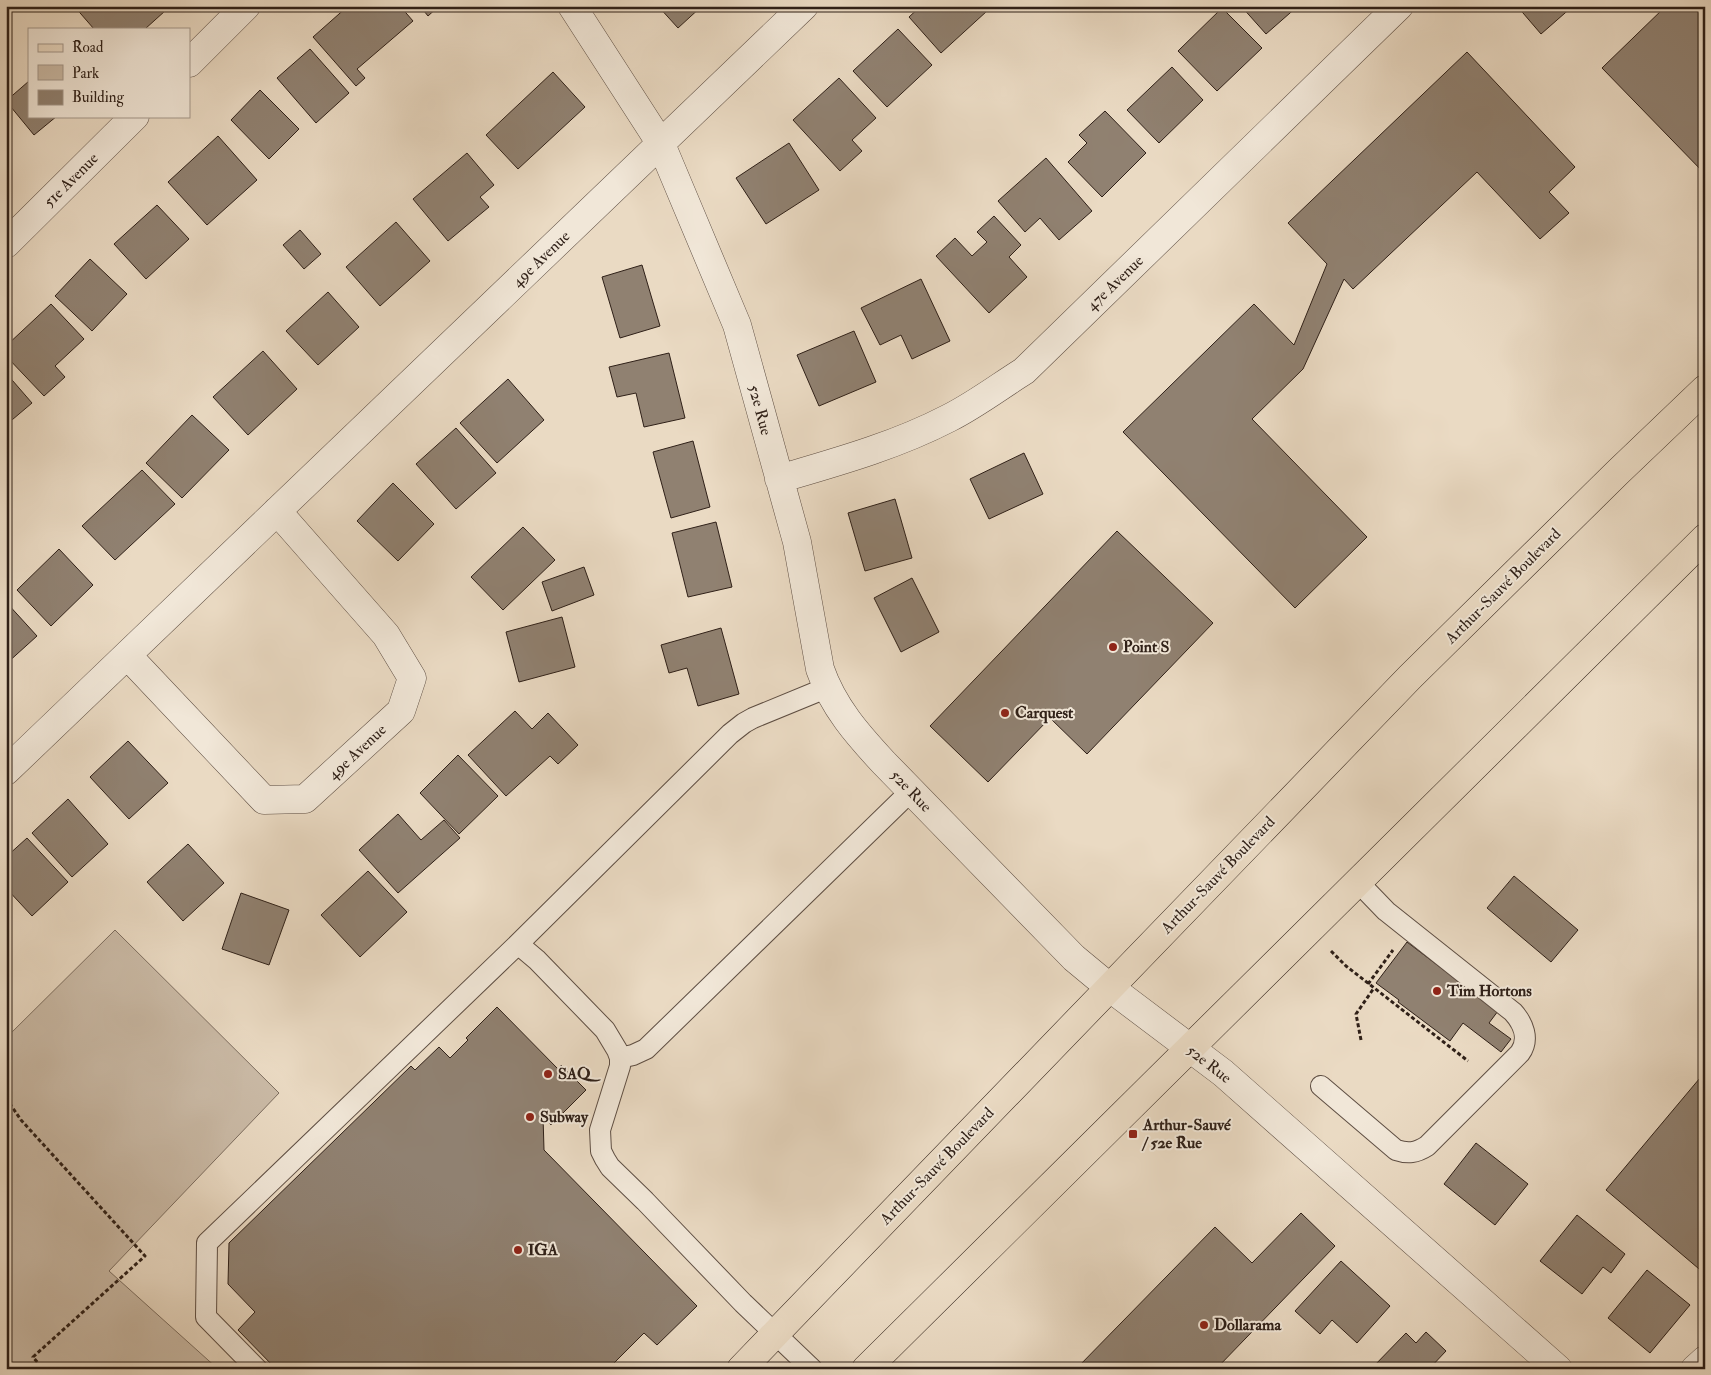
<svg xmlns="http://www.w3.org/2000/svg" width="1711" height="1375" font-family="'IM FELL Double Pica',serif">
	<rect width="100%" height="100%" fill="#eadac3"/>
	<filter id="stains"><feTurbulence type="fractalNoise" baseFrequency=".004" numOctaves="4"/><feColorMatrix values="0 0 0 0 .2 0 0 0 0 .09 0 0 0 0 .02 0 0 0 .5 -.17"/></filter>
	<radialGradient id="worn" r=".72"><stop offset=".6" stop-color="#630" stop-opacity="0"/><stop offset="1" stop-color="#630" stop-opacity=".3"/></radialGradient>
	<path fill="#cabaa6" stroke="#7c6d5f" d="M115,930L279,1093L109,1271L218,1369H6V1038Z"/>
	<path fill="#908171" stroke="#2f2018" d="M74,6H160L165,11L145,29H94Z
		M348,6H400L413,21L357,69L365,78L356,86L313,37Z
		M420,6H439L428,16Z
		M658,6H702L678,28Z
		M921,6H982L987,11L941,53L909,17Z
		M1241,6H1298L1266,34Z
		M1517,6H1573L1541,34Z
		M1666,6H1705V174L1602,68Z
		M1222,8L1262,48L1217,91L1178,51Z
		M898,29L932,65L887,107L853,71Z
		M310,49L349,93L316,123L277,78Z
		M1467,52L1575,167L1549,192L1569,213L1540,239L1477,172L1353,289L1344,279L1303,369L1252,419L1367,537L1295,608L1123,432L1254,304L1294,345L1327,264L1288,223Z
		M1172,67L1203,100L1159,143L1127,110Z
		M553,72L585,107L518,169L486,135Z
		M839,78L876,118L852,140L862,151L840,171L793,120Z
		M29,81V116H57L34,135L6,101Z
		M260,90L299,129L269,159L231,120Z
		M1105,111L1146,153L1102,197L1068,162L1087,143L1079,135Z
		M218,136L257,180L207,225L168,182Z
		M789,143L819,190L766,224L736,178Z
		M467,153L494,185L480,197L489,207L448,241L413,199Z
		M1046,158L1092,211L1059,240L1040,218L1025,232L998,201Z
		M157,205L189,239L146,279L114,244Z
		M994,216L1021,245L1009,257L1027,277L989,313L936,256L955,238L972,256L987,242L977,232Z
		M396,222L430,261L380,306L346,267Z
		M300,230L321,254L304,269L283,245Z
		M90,259L127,294L92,331L55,296Z
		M642,265L660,326L620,338L602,277Z
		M921,279L950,341L912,359L901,335L880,345L861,308Z
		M328,292L359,327L318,365L286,331Z
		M51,304L84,339L55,366L65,377L44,396L6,356V346Z
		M854,331L876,382L819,406L797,355Z
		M263,351L297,389L248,435L213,397Z
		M669,353L685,418L644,427L636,393L617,397L609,367Z
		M6,373L32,403L6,425Z
		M508,379L544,420L497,463L460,423Z
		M192,415L229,450L182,498L146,463Z
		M456,428L496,473L456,509L416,464Z
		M693,441L710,507L671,518L653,452Z
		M1024,453L1043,494L989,519L970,479Z
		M142,470L175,504L115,560L82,526Z
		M393,483L434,524L398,561L357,521Z
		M895,499L912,558L865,571L848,513Z
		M716,522L732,587L688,597L672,533Z
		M523,527L555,560L503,610L471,577Z
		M1117,531L1213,623L1087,754L1050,718L988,782L930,726Z
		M59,549L93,585L51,626L17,590Z
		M584,567L594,595L552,611L542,582Z
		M912,578L939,632L901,652L874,598Z
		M6,602L37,636L6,664Z
		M562,617L575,667L519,682L506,632Z
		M721,628L739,694L698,706L687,668L669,673L661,645Z
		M515,711L532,729L548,713L578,745L558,764L550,756L506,796L468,755Z
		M128,741L168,783L129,819L90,777Z
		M458,755L498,796L459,834L420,793Z
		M68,799L108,844L72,877L32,833Z
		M398,814L421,840L444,820L460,838L398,893L359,850Z
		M27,838L68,882L32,916L6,888V857Z
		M188,844L224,883L183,921L147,882Z
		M368,871L407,912L360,957L321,915Z
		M1514,876L1578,930L1551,962L1487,908Z
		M241,893L289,910L269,965L222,949Z
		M6,930L12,935L6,941Z
		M1407,942L1498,1011L1489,1023L1511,1039L1501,1052L1463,1023L1450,1041L1398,1002L1399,1000L1376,983Z
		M497,1007L558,1069L561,1065L586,1090L551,1125L543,1116L544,1150L697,1306L657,1345L644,1333L608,1369H276L238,1330L255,1312L228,1284L229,1243L411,1066L415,1070L439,1047L450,1058L468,1040L466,1038Z
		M1705,1072V1274L1606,1190Z
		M1476,1143L1528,1184L1495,1225L1444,1184Z
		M1301,1213L1335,1246L1216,1369H1076L1215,1227L1252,1263Z
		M1577,1215L1625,1254L1611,1273L1603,1267L1582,1294L1540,1261Z
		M1341,1261L1390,1306L1357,1343L1332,1320L1320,1334L1295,1311Z
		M1647,1270L1690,1305L1650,1353L1608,1318Z
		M1426,1332L1446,1351L1429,1369H1371L1406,1333L1416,1343Z"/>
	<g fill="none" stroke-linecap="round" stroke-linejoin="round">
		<g stroke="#5e4e43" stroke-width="22">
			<path id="lane" d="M518,944L537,960L605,1030L617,1050L620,1058V1066L600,1130L601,1151L605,1159L610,1167L645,1201L743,1303L812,1369
				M620,1058L633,1055L646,1049L911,791
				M1321,1086L1396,1150C1408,1154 1416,1153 1427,1146L1520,1053C1530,1039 1523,1023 1513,1012L1386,911L1358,882
				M257,1369L206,1317L207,1243L518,944L730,734L744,723L753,718L826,688"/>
		</g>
		<g stroke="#5e4e43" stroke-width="29">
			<path id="street" d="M572,6L661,144L737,325L797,542L820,669C833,707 858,735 884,763L1074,958L1109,987L1223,1073L1558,1369
				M189,63L246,6
				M6,244L135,116
				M779,479C837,462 895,446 949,418C975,405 1000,386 1024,371L1399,6
				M127,655L264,800L305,799L401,711L412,678L386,635L277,511
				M6,771L804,6
				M1695,1369L1705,1360"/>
		</g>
		<g stroke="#2f2018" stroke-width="29">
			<path id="primary" d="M741,1369L1410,677L1617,473L1705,389
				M866,1369L1705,538"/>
		</g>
		<path stroke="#2f2018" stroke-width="3" stroke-dasharray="4 2.5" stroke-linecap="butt" d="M1331,951L1346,966L1468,1061
			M1368,984L1393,950
			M1361,1040L1356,1014L1374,988
			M6,1098L21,1120L145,1256L33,1357L43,1369"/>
		<use href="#lane" stroke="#f1e7d8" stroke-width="20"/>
		<use href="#street" stroke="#f1e7d8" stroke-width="28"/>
		<use href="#primary" stroke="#eadac3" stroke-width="28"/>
	</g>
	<g fill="#8f2418" stroke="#f1e7d8" stroke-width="2">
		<circle cx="1113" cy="647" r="5"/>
		<circle cx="1005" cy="713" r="5"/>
		<circle cx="1437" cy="991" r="5"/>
		<circle cx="548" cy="1074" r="5"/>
		<circle cx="530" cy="1117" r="5"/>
		<rect x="1128" y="1129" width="10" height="10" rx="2.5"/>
		<circle cx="518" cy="1250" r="5"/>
		<circle cx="1204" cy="1325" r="5"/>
	</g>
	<g text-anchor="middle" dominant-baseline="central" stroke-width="4" stroke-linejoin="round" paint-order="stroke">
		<g font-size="16" fill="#2f2018" stroke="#f1e7d8">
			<text transform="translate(71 180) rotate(-45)">51e Avenue</text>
			<text transform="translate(541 259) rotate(-44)">49e Avenue</text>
			<text transform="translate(1115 283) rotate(-44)">47e Avenue</text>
			<text transform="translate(760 410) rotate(75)">52e Rue</text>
			<text transform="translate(1503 586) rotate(-45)">Arthur-Sauvé Boulevard</text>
			<text transform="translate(357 752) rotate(-43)">49e Avenue</text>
			<text transform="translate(911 791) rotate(46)">52e Rue</text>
			<text transform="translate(1218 875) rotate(-46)">Arthur-Sauvé Boulevard</text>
			<text transform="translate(1209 1064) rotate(38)">52e Rue</text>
			<text transform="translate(937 1166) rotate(-46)">Arthur-Sauvé Boulevard</text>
		</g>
		<g font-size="16" font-weight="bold" fill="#2f2018" stroke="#f1e7d8" text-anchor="start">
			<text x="1123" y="647">Point S</text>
			<text x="1015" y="713">Carquest</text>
			<text x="1447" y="991">Tim Hortons</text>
			<text x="558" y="1074">SAQ</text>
			<text x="540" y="1117">Subway</text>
			<text x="1143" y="1125">Arthur-Sauvé<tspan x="1143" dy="18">/ 52e Rue</tspan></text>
			<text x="528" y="1250">IGA</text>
			<text x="1214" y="1325">Dollarama</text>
		</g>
	</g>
	<rect width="1711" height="1375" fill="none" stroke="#eadac3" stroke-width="25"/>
	<rect x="8" y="8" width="1696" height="1360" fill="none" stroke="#2f2018" stroke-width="2.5"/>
	<rect x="12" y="12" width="1686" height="1350" fill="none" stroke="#2f2018"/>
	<rect x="28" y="28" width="162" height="90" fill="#f1e7d8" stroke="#a3978b"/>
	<rect x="38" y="44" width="25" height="8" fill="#eadac3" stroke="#a3978b"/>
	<text x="72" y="52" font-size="15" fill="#2f2018">Road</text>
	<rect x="38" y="65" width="25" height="15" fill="#cabaa6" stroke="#a3978b"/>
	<text x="72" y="78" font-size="15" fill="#2f2018">Park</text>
	<rect x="38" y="90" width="25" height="15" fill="#908171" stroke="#a3978b"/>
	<text x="72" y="102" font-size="15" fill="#2f2018">Building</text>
	<rect width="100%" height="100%" filter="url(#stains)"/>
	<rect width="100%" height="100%" fill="url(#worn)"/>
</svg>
